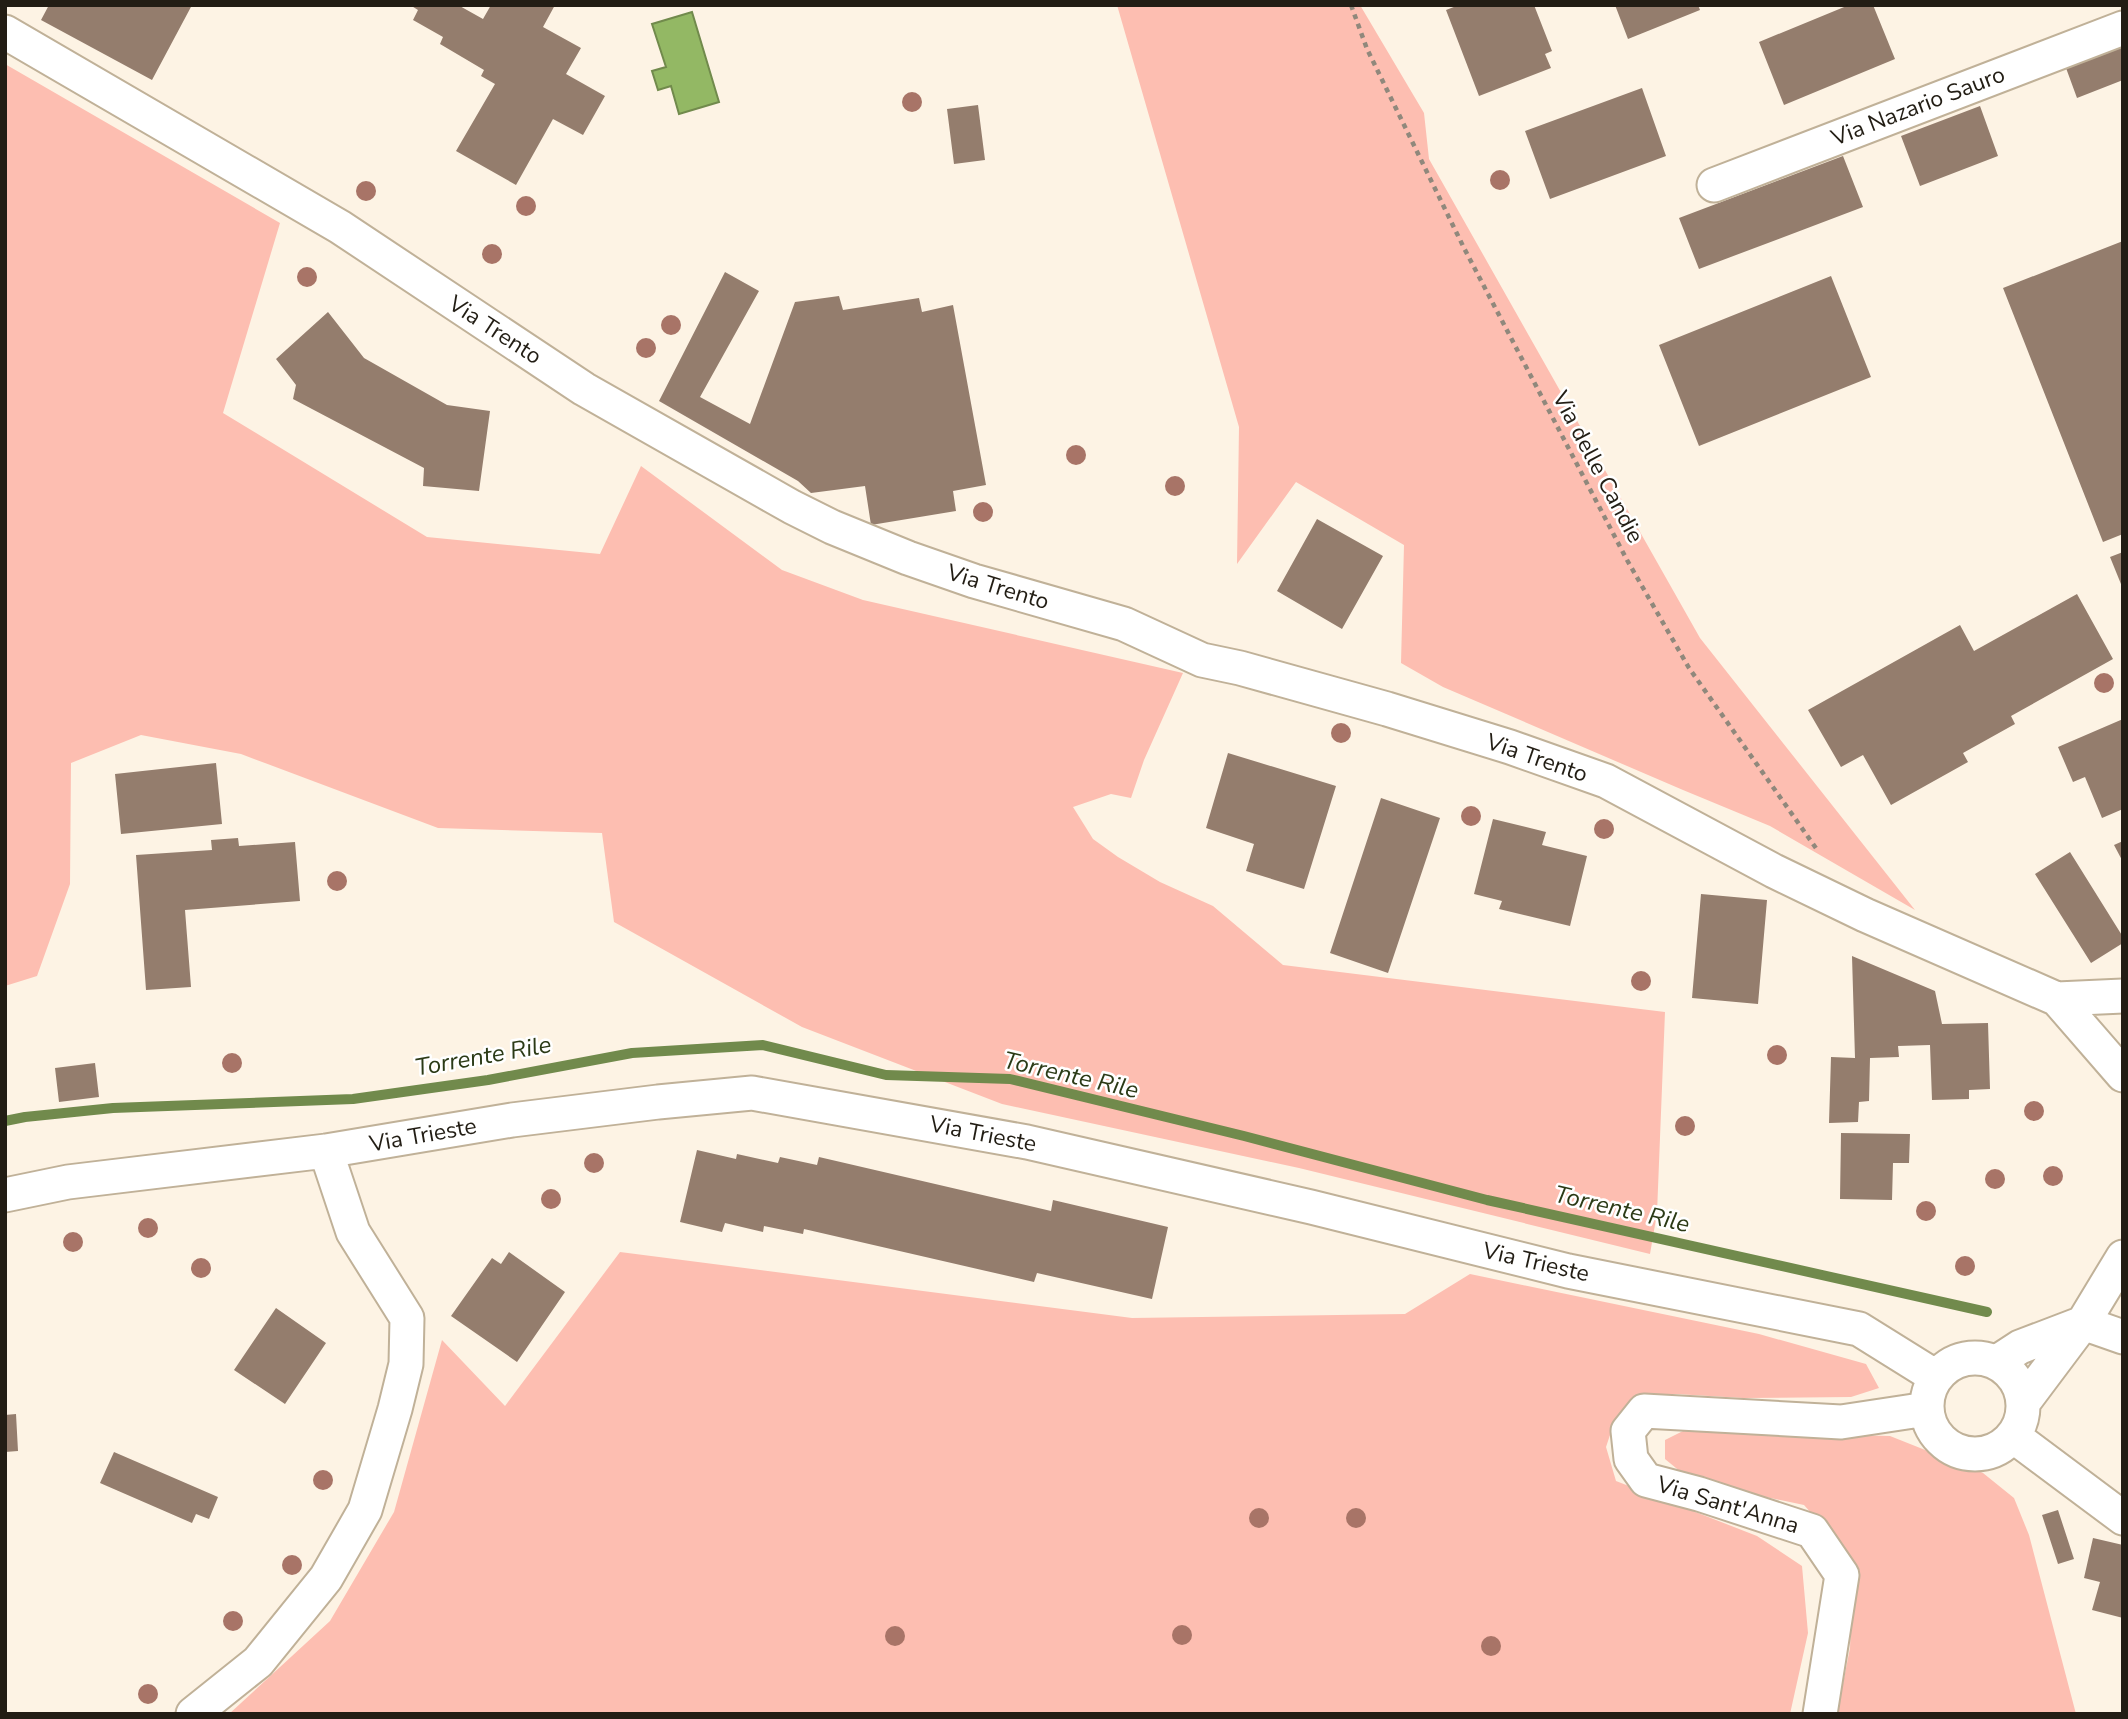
<svg xmlns="http://www.w3.org/2000/svg" width="2128" height="1719" font-family="'Nunito Sans',sans-serif">
	<rect width="100%" height="100%" fill="#fdf3e4"/>
	<path fill="#fdbeb1" d="M1117,5H1360L1424,113L1429,159L1700,638L1915,910L1770,826L1683,790L1443,687L1401,663L1404,545L1296,482L1237,564L1239,427Z
		M5,64L280,223L223,413L427,537L600,554L641,466L782,570L863,600L1183,673L1144,760L1131,798L1111,794L1073,807L1093,839L1118,857L1160,882L1213,906L1283,965L1665,1012L1657,1213L1650,1254L1299,1168L1002,1104L802,1027L614,922L602,833L438,828L241,754L141,735L71,763L70,884L37,976L5,986Z
		M620,1252L1132,1318L1405,1314L1470,1274L1759,1334L1866,1364L1879,1388L1851,1397L1743,1398L1676,1394L1639,1397L1615,1420L1606,1447L1616,1481L1757,1536L1802,1566L1808,1633L1790,1714H229L330,1621L394,1512L442,1340L505,1406Z
		M1683,1431L1890,1436L1983,1473L2014,1498L2029,1535L2076,1714H1837L1850,1648L1853,1560L1804,1505L1693,1482L1665,1459V1440Z"/>
	<path fill="#93b864" stroke="#718a4c" stroke-width="2" d="M692,12L719,102L679,114L671,86L658,90L652,71L666,67L652,24Z"/>
	<g fill="none" stroke-linecap="round" stroke-linejoin="round">
		<path stroke="#718a4c" stroke-width="10" d="M5,1121L25,1117L113,1108L353,1099L488,1080L632,1053L763,1045L886,1075L1010,1079L1244,1136L1487,1200L1987,1312"/>
	</g>
	<path fill="#947d6d" d="M49,5H192L152,80L41,20Z
		M410,5H458L483,19L491,5H555L543,27L581,48L566,74L605,96L583,135L553,119L516,185L456,151L495,84L481,76L484,70L440,44L443,37L413,20L418,10Z
		M1459,5H1534L1552,51L1545,54L1551,68L1479,96L1446,10Z
		M1615,5H1698L1700,10L1628,39Z
		M1849,5H1873L1895,59L1784,105L1759,42Z
		M2123,46V80L2077,98L2066,68Z
		M1642,88L1666,156L1550,199L1525,131Z
		M978,105L985,160L954,164L947,109Z
		M1980,106L1998,156L1920,186L1901,136Z
		M1843,156L1863,207L1699,269L1679,218Z
		M2123,241V534L2103,542L2003,288Z
		M725,272L759,291L700,397L750,424L795,302L839,296L843,310L919,298L922,312L953,305L986,485L953,491L956,511L871,525L865,486L811,493L798,481L659,401Z
		M1831,276L1871,377L1699,446L1659,345Z
		M328,312L364,358L447,405L490,411L479,491L423,486L424,468L293,399L296,385L276,359Z
		M1317,519L1383,556L1342,629L1277,591Z
		M2123,552V589L2110,557Z
		M2077,594L2113,659L2011,716L2015,724L1963,753L1968,762L1891,805L1863,755L1841,767L1808,710L1960,625L1974,651Z
		M2123,719V809L2102,818L2085,777L2073,782L2058,747Z
		M1228,753L1336,786L1304,889L1246,871L1254,844L1206,828Z
		M216,763L222,824L121,834L115,774Z
		M1381,798L1440,818L1388,973L1330,953Z
		M1493,819L1546,832L1542,845L1587,856L1570,926L1499,909L1502,901L1474,894Z
		M238,838L239,846L295,842L300,901L185,910L191,987L146,990L136,855L212,850L211,840Z
		M2123,841V862L2114,845Z
		M2070,852L2123,937V943L2091,963L2035,874Z
		M1701,894L1767,900L1758,1004L1692,998Z
		M1852,956L1935,991L1942,1024L1988,1023L1990,1089L1969,1090V1099L1932,1100L1930,1045L1898,1046L1899,1057L1870,1058L1869,1101L1859,1102L1858,1122L1829,1123L1831,1057L1855,1058Z
		M95,1063L99,1097L59,1102L55,1068Z
		M1841,1133L1910,1134L1909,1163H1893L1892,1200L1840,1199Z
		M697,1150L736,1159L737,1154L778,1163L780,1157L817,1165L819,1157L1051,1211L1053,1200L1168,1227L1152,1299L1037,1273L1034,1282L804,1229L803,1234L764,1226L763,1232L725,1223L722,1232L680,1222Z
		M509,1252L565,1292L517,1362L451,1316L492,1258L501,1264Z
		M276,1308L326,1343L285,1404L234,1370Z
		M16,1414L18,1451L5,1452V1415Z
		M114,1452L218,1497L209,1519L196,1514L192,1523L100,1483Z
		M2058,1510L2074,1559L2058,1564L2042,1515Z
		M2093,1538L2123,1545V1618L2092,1610L2100,1582L2084,1578Z"/>
	<g fill="none" stroke-linecap="round" stroke-linejoin="round">
		<g stroke="#c0b198" stroke-width="37">
			<path id="street" d="M5,32L340,227L584,389L792,507L832,527L908,558L974,581L1124,624L1202,660L1240,668L1387,709L1510,747L1606,781L1774,871L1865,915L2057,999L2123,1075
				M1714,185L2123,28
				M2057,999L2123,996
				M5,1195L68,1182L326,1151L512,1120L658,1102L752,1093L1027,1142L1311,1207L1568,1271L1859,1329L1936,1377
				M1927 1406a48 48 0 1 1 96 0a48 48 0 1 1-96 0Z
				M1997,1362L2020,1347L2083,1323L2123,1337
				M2023,1403L2083,1323L2123,1257
				M2013,1436L2123,1518
				M193,1714L258,1662L326,1578L365,1510L395,1409L406,1364L407,1318L353,1232L326,1151
				M1820,1714L1842,1575L1812,1531L1699,1494L1646,1480L1631,1459L1628,1431L1644,1411L1841,1422L1927,1409"/>
		</g>
		<path stroke="#90887c" stroke-width="4.5" stroke-dasharray="5 5" stroke-linecap="butt" d="M1351,5L1367,49L1464,248L1627,560L1689,668L1818,851"/>
		<use href="#street" stroke="#fff" stroke-width="33"/>
	</g>
	<g fill="#a87467">
		<circle cx="912" cy="102" r="10"/>
		<circle cx="1500" cy="180" r="10"/>
		<circle cx="366" cy="191" r="10"/>
		<circle cx="526" cy="206" r="10"/>
		<circle cx="492" cy="254" r="10"/>
		<circle cx="307" cy="277" r="10"/>
		<circle cx="671" cy="325" r="10"/>
		<circle cx="646" cy="348" r="10"/>
		<circle cx="1076" cy="455" r="10"/>
		<circle cx="1175" cy="486" r="10"/>
		<circle cx="983" cy="512" r="10"/>
		<circle cx="2104" cy="683" r="10"/>
		<circle cx="1341" cy="733" r="10"/>
		<circle cx="1471" cy="816" r="10"/>
		<circle cx="1604" cy="829" r="10"/>
		<circle cx="337" cy="881" r="10"/>
		<circle cx="1641" cy="981" r="10"/>
		<circle cx="1777" cy="1055" r="10"/>
		<circle cx="232" cy="1063" r="10"/>
		<circle cx="2034" cy="1111" r="10"/>
		<circle cx="1685" cy="1126" r="10"/>
		<circle cx="594" cy="1163" r="10"/>
		<circle cx="2053" cy="1176" r="10"/>
		<circle cx="1995" cy="1179" r="10"/>
		<circle cx="551" cy="1199" r="10"/>
		<circle cx="1926" cy="1211" r="10"/>
		<circle cx="148" cy="1228" r="10"/>
		<circle cx="73" cy="1242" r="10"/>
		<circle cx="1965" cy="1266" r="10"/>
		<circle cx="201" cy="1268" r="10"/>
		<circle cx="323" cy="1480" r="10"/>
		<circle cx="1259" cy="1518" r="10"/>
		<circle cx="1356" cy="1518" r="10"/>
		<circle cx="292" cy="1565" r="10"/>
		<circle cx="233" cy="1621" r="10"/>
		<circle cx="1182" cy="1635" r="10"/>
		<circle cx="895" cy="1636" r="10"/>
		<circle cx="1491" cy="1646" r="10"/>
		<circle cx="148" cy="1694" r="10"/>
	</g>
	<g text-anchor="middle" dominant-baseline="central" stroke-width="5" stroke-linejoin="round" paint-order="stroke">
		<g font-size="23" fill="#221d14" stroke="#fff">
			<text transform="translate(1918 106) rotate(-21)">Via Nazario Sauro</text>
			<text transform="translate(495 330) rotate(33)">Via Trento</text>
			<text transform="translate(1598 467) rotate(62)">Via delle Candie</text>
			<text transform="translate(998 587) rotate(17)">Via Trento</text>
			<text transform="translate(1537 758) rotate(19)">Via Trento</text>
			<text transform="translate(983 1134) rotate(11)">Via Trieste</text>
			<text transform="translate(423 1135) rotate(-10)">Via Trieste</text>
			<text transform="translate(1536 1262) rotate(13)">Via Trieste</text>
			<text transform="translate(1728 1505) rotate(17)">Via Sant'Anna</text>
		</g>
		<g font-size="24" font-style="italic" fill="#2b3a16" stroke="#fff">
			<text transform="translate(483 1056) rotate(-10)">Torrente Rile</text>
			<text transform="translate(1071 1075) rotate(13)">Torrente Rile</text>
			<text transform="translate(1622 1209) rotate(13)">Torrente Rile</text>
		</g>
	</g>
	<rect width="2128" height="1719" fill="none" stroke="#221d14" stroke-width="14"/>
</svg>
